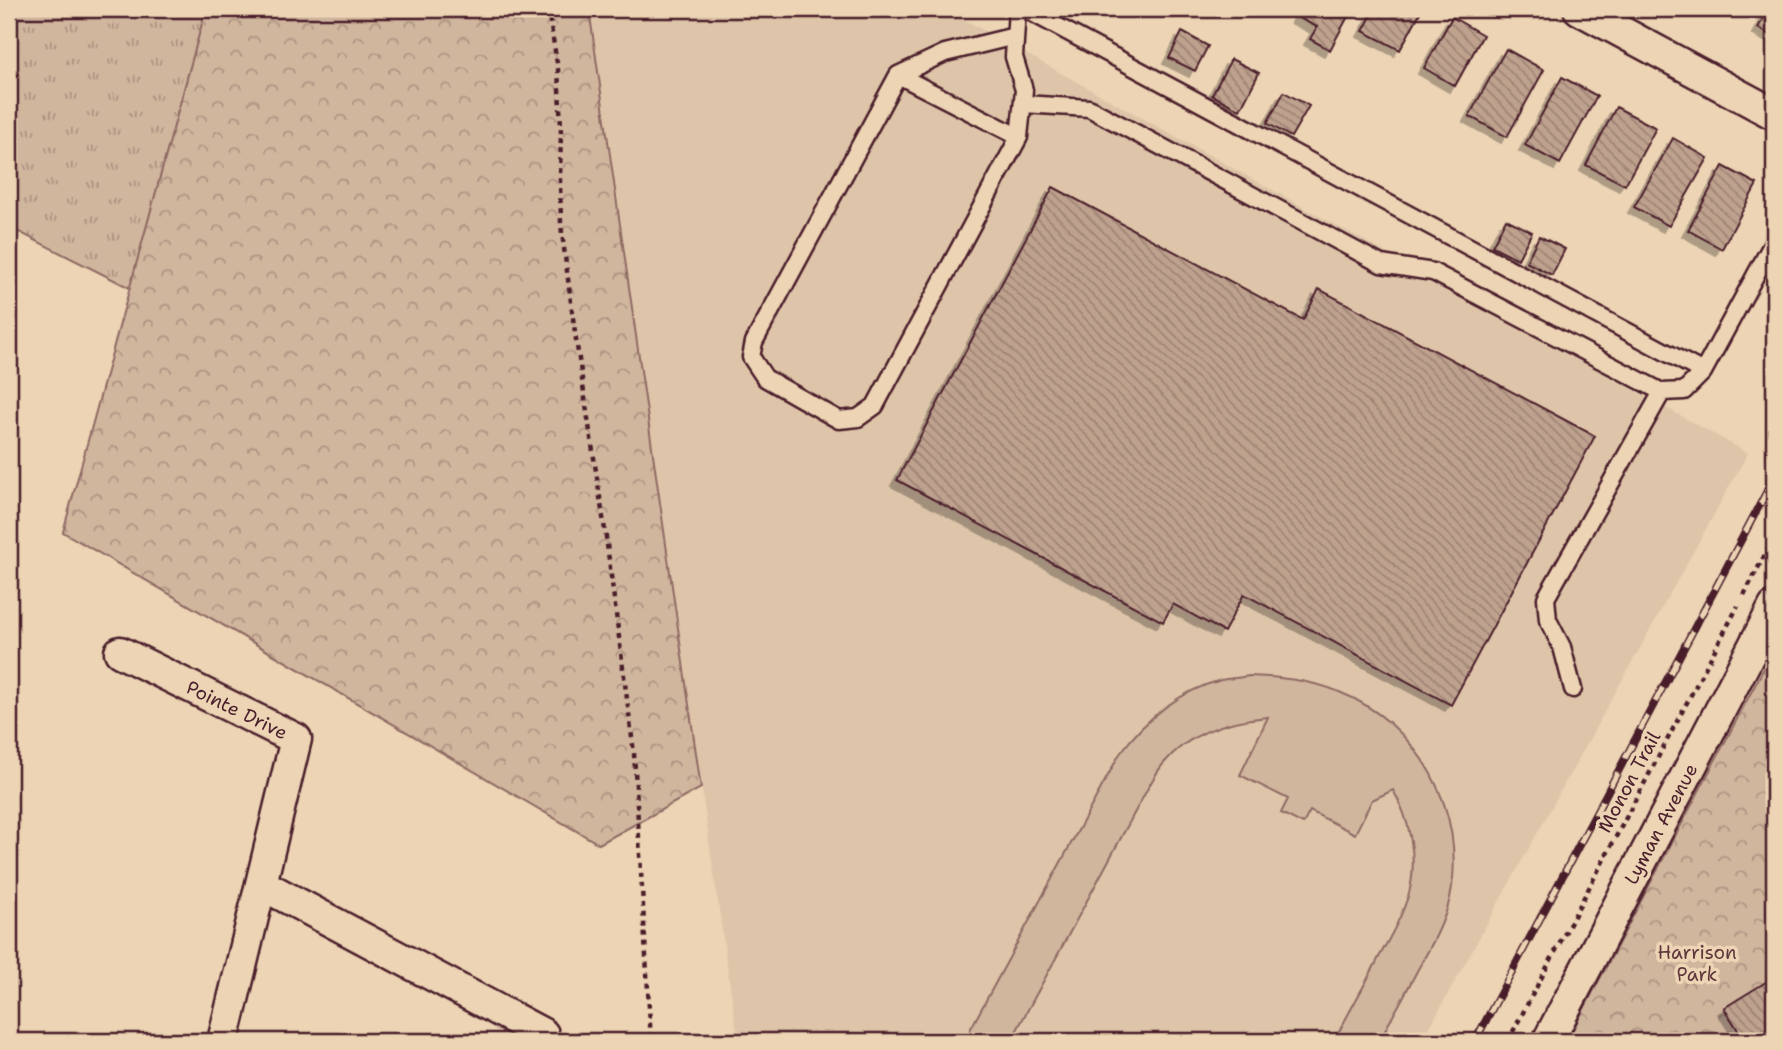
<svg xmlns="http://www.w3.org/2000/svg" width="1783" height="1050" font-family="'Shantell Sans',sans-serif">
	<defs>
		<pattern id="grass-tufts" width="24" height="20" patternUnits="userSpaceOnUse" patternTransform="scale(1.75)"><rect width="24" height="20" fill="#d1b69e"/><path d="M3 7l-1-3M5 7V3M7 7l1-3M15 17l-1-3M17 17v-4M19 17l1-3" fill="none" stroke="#ac9381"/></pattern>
		<pattern id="forest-crowns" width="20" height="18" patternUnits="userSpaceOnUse" patternTransform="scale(1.75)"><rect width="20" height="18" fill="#d1b69e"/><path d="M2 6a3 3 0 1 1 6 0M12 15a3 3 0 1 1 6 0" fill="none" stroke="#ac9381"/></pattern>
		<pattern id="building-back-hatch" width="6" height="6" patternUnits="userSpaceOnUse" patternTransform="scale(1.75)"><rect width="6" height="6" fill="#bfa28e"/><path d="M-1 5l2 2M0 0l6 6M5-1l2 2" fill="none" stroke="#9d8374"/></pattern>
		<filter id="shadow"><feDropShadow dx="-6" dy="6" stdDeviation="0" flood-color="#0004"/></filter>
	</defs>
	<rect width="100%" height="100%" fill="#ecd4b4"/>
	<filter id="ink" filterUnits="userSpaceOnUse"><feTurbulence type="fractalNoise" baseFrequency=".0143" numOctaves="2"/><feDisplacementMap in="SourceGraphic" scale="14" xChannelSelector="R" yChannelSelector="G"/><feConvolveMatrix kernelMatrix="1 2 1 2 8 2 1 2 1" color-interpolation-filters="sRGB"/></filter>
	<g filter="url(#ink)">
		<path fill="#dec5a9" d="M589,9H945L1748,453L1422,1041H738Z"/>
		<path fill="url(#grass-tufts)" stroke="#8e6a64" stroke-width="2" d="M9,9H206L130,288L9,227Z"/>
		<path fill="url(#forest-crowns)" stroke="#8e6a64" stroke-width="2" d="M206,9H589L701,788L599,844L63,532Z
			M1774,649V1041H1567Z"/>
		<path fill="#d1b69e" stroke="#8e6a64" stroke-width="2" d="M1249,676C1279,677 1309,680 1337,691C1419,723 1468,812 1450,898C1444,924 1430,948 1417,971C1405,994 1392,1018 1379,1041H1334C1348,1014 1363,988 1377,961C1389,939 1402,917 1409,893C1418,859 1410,819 1393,790L1372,800L1355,834L1310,811L1303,824L1281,813L1288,799L1240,775L1268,717C1229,720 1190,732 1164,763C1158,770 1154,778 1149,786L1011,1041H964L1119,755C1145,719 1177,692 1221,680C1230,678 1240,678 1249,676Z"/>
		<path fill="url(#building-back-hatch)" stroke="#4a1f2b" stroke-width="2" filter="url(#shadow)" d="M1301,9H1352L1330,50L1310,39L1317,27L1297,17Z
			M1375,9H1422L1400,50L1363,31Z
			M1768,9H1774V37L1758,28Z
			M1452,17L1483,35L1455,86L1424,68Z
			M1182,32L1208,46L1195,71L1169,58Z
			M1506,49L1544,70L1507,137L1469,116Z
			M1231,59L1259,73L1240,110L1212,95Z
			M1562,77L1597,96L1560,164L1525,145Z
			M1284,92L1309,106L1291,137L1267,123Z
			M1616,107L1656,128L1625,185L1586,165Z
			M1673,138L1708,158L1669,226L1634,207Z
			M1723,166L1757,184L1722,249L1688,230Z
			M1053,187L1303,320L1319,289L1595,436L1451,705L1244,594L1224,632L1173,604L1163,622L897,480Z
			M1506,219L1532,232L1518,259L1492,246Z
			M1539,236L1565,249L1552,275L1526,262Z
			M1774,977V1041H1745L1724,1008Z"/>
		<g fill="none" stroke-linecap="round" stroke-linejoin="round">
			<g stroke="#4a1f2b" stroke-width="21">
				<path id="service" d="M1025,9L1703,372
					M1015,36L945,53L898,75L754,342L751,357L765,378L839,420L858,418L875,406L1019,137L1024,90L1014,57L1017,9
					M898,75L1019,137
					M1023,104L1089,108L1381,264L1433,272L1662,392L1546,598L1548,620L1562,647L1573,689
					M1662,392L1684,391L1703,372L1774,241"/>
			</g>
			<g stroke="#4a1f2b" stroke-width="35">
				<path id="minor" d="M1579,9L1774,114
					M120,652L296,739L223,1041
					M261,884L543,1034
					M1548,1041L1774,607"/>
			</g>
			<path stroke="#4a1f2b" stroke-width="4.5" stroke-dasharray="5 5" stroke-linecap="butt" d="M548,9L558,69L561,127L560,181L561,225L575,333L606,537L634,753L651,1041
				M1744,595L1774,537
				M1508,1041L1738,606"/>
			<use href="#service" stroke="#ecd4b4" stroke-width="16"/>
			<use href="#minor" stroke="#ecd4b4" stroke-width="30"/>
			<g stroke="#4a1f2b" stroke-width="8">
				<path id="rail" d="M1475,1041L1774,478"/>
			</g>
			<use href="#rail" stroke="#ecd4b4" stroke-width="5" stroke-dasharray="16" stroke-linecap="butt"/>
		</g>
	</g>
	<g text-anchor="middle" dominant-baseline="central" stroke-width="7" stroke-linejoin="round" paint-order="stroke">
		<g font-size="19" fill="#4a1f2b" stroke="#ecd4b4">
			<text transform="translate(237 710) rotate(26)">Pointe Drive</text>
			<text transform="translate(1629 782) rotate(-62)">Monon Trail</text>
			<text transform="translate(1661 824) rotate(-62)">Lyman Avenue</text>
		</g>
		<g font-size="19" fill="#5e363c" stroke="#ecd4b4">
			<text x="1697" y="952">Harrison<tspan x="1697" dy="22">Park</tspan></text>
		</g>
	</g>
	<rect width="1783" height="1050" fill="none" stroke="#ecd4b4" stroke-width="35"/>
	<rect x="18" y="18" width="1748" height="1015" fill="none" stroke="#4a1f2b" stroke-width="2.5" filter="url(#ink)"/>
</svg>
